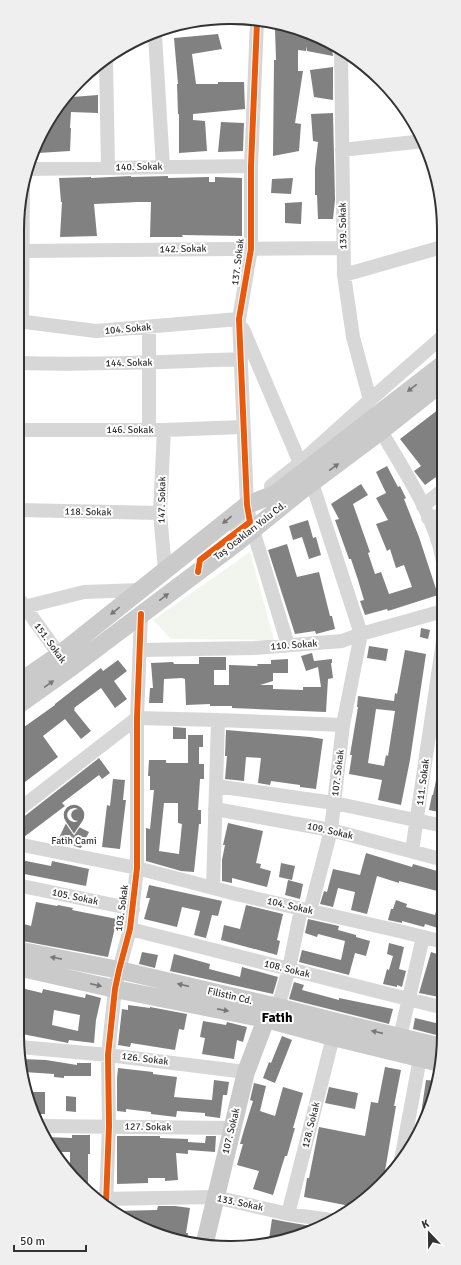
<svg xmlns="http://www.w3.org/2000/svg" width="461" height="1265" font-family="Signika,sans-serif">
	<rect width="100%" height="100%" fill="#fff"/>
	<path fill="#f1f5ed" d="M250,552L274,640L171,639L153,620Z"/>
	<path fill="#818181" fill-rule="evenodd" d="M275,29L304,32L334,44L332,49L333,56L307,51V46L306,51L298,50V71H303L295,123L301,124L299,151L273,156L274,60H276Z
		M218,34L222,49L192,54L196,84H218V82H244L245,109L193,114V120L205,121L207,151L179,153V114H178L177,84H178L174,38Z
		M333,67V100L314,97L310,70Z
		M73,91L72,97L98,95V113L71,112L70,128H71L70,151L38,153L40,143L61,101Z
		M333,113L335,200L333,219H318L317,195H315V168L318,142L313,141L311,114Z
		M221,122L244,123L243,151L218,152Z
		M131,176V177L168,176V178L209,177V182H215V177L242,178V236L182,235L183,237H150L151,202H138L94,204L97,236L60,237L62,202H61L59,178L91,177V178Z
		M293,178L291,194L271,193L272,179Z
		M302,202L301,224L285,223V203Z
		M443,406V472L425,485L414,471L421,466L400,439Z
		M387,466L398,487L400,486L406,498L404,499L419,537L438,595L388,611L387,609L365,615L360,601L364,600L358,580L351,559H349L335,520L339,519L331,504L361,484L368,495L353,504L370,552L368,553L375,574L381,572L389,594L412,587L404,565L396,568L390,549L387,551L376,524L388,520L376,498L386,493L376,472Z
		M308,520L313,538L316,537L321,555L309,559L302,537L293,540L289,526Z
		M287,544L297,577L319,572L330,616H332L335,629L316,634L315,631L295,634L268,550Z
		M421,628L430,630L428,639L420,637Z
		M369,646L388,649L386,661L367,658Z
		M405,650L426,654L410,760L401,805L378,800L382,780L349,774L352,755H350L358,707H357L358,696L394,701L395,693L397,694ZM376,709L395,711L388,756L386,755L384,766L368,763Z
		M312,653L314,661L332,659V663H331L333,678L328,679L326,712L232,708V706H210V704L186,705L185,679L182,678L164,679L163,703H149L150,688H153L151,663L173,662L174,664H199V657H226V670H214V685H229V665L258,666L257,664H271V660L288,659V673H273V681L260,685H273V689L303,690V687H321L318,667L306,671L301,656Z
		M118,660L127,671L114,681L127,699L115,708L101,688L74,708L75,709L74,710L91,731L81,739L65,719L43,736L58,757L17,788V732L55,705V704L101,668L103,671Z
		M173,727L186,728V739H173Z
		M226,730L310,737L323,739L316,789L300,787V785L271,781L270,785L258,783L261,758L246,757L244,781L225,779L227,756H225Z
		M188,735H203V747H199V764H204V779H200L198,810H201V824H199L194,872L181,871L146,861V828L150,829L154,790H150V776H148L149,760H166V763H188ZM164,803H178V823L182,824L179,854L159,851Z
		M99,758L110,773L102,779L99,775L62,803L65,806L24,837L19,836L17,833V822Z
		M440,761L443,762L444,813L429,810L432,795H433Z
		M113,779L125,780L123,800H126L120,849L102,847L107,805L110,806Z
		M67,821L89,832L81,848L77,847L59,838Z
		M228,823L263,831L256,863L261,864L260,868L271,871L267,887L232,878V883L222,881V860L225,845H223Z
		M366,853L412,867L413,864L444,873V930L425,924L424,927L402,921V923L388,920L391,909H393L396,900L407,904L406,907L435,915L441,892L399,881V883L377,876L367,914L351,910L355,892L338,888L333,907L320,904L324,891L327,892L333,869L360,875Z
		M21,860L51,866L52,861L89,869L86,886L19,873Z
		M281,863L295,866L292,880L279,877Z
		M288,880L303,884L300,899L285,895Z
		M149,885L222,901L218,916L212,915L206,938L194,935L200,911L182,907L177,927L144,919L150,898H146Z
		M36,902L57,906L58,905L73,908L72,910L117,919L108,957L17,940V922L31,926Z
		M246,905L283,914L277,940L280,941L277,955L221,940L224,925L240,929Z
		M308,919L339,926L338,930L356,935V937L370,941L366,956L355,953L349,975L299,962L302,950L341,960L345,941L318,934L317,937L305,933Z
		M389,943L404,947L399,969L406,971L402,987L397,985V987L383,984L387,969L389,970L393,956L387,954Z
		M142,952L158,955L155,968L139,964Z
		M431,952L443,956L438,973L444,975V998L419,993Z
		M174,954L210,964L209,969L240,977L242,967L278,977L273,994L170,971Z
		M294,982L304,985L302,990L339,1000V998L393,1009L389,1024L289,999Z
		M17,987L42,993L43,989L85,998L86,994L101,998L96,1020L94,1043L69,1040L68,1043L17,1033ZM54,1010L80,1015L78,1031L52,1025Z
		M128,1005L150,1008V1007L187,1014L184,1030L179,1029L175,1050L131,1043L130,1047L118,1045L122,1009L128,1010Z
		M415,1018L444,1025V1037L413,1029Z
		M203,1021L226,1025L227,1022L247,1027L243,1042L237,1040L234,1059L202,1054L205,1038L200,1037Z
		M282,1036L292,1040L275,1083L263,1078L269,1062L271,1063Z
		M22,1059L46,1060L77,1065V1063H91V1076H64V1078L54,1077V1074L24,1072Z
		M385,1067L401,1070L394,1106H396L384,1177L355,1207L304,1197L307,1178H309L319,1127L365,1136L371,1102L378,1103Z
		M118,1068L153,1072V1074L177,1077L174,1097L212,1100L214,1080L229,1082L227,1095H223L220,1118L205,1116V1113L177,1111L176,1117L151,1114V1112L126,1109V1112L117,1111V1078Z
		M426,1080L438,1081L437,1090L422,1122L420,1121Z
		M254,1083L266,1086L260,1111L275,1116L283,1087L303,1093L293,1128H295L287,1156H285L273,1195L253,1189L259,1171L237,1165L243,1144H240L244,1130L253,1101L250,1100Z
		M329,1087L358,1093L355,1109L325,1103Z
		M31,1092H45V1114H33L31,1104Z
		M66,1096L76,1097V1112L66,1111Z
		M72,1135H90V1154H88V1185H83L70,1175V1152H56L46,1137L72,1138Z
		M117,1136H160V1138L188,1139V1142L205,1143L206,1136H216L215,1152L188,1150V1154L176,1153L178,1180L165,1181V1178H148V1183L117,1184Z
		M158,1206H175L190,1208L186,1233H188L187,1241L156,1232L157,1227H140L136,1226L116,1211L157,1210Z
		M272,1219L287,1222L317,1227L286,1241L269,1239Z"/>
	<g fill="none" stroke-linecap="round" stroke-linejoin="round">
		<path stroke="#d7d7d7" stroke-width="14" d="M200,20L204,19
			M155,35L163,167
			M341,49L344,275L353,337L370,400
			M106,61L108,167
			M342,150L424,141
			M28,169L251,166
			M23,251L343,248
			M344,275L442,247
			M17,321L96,331L239,319
			M22,321L23,184
			M243,329L300,463
			M17,363C92,365 167,362 241,359
			M17,430H164L243,427
			M149,430V327
			M164,430L160,513L165,570
			M381,431C404,471 435,516 443,561
			M271,486L300,463L370,400L442,337
			M423,506L443,490
			M17,510L160,513
			M428,518L443,515
			M253,530L288,645
			M237,532L250,522L247,505L239,319L251,249V166L257,22
			M17,596L65,663
			M24,607L84,592L141,590
			M140,650L255,648L342,641L361,634L443,611
			M216,786L334,803L444,826
			M215,809L331,830L444,860
			M17,811L137,718L218,720L343,725
			M17,844L137,868L236,894L395,930L444,942
			M412,851L443,641
			M17,885L133,909
			M213,888L218,720
			M310,911L331,830L343,725L361,634L312,483
			M130,929L444,1008
			M278,1007L289,969L301,909
			M400,1037L423,937
			M20,1047L108,1055L246,1072
			M39,1126L232,1128
			M401,1160L420,1058
			M101,1199L215,1197L288,1214L331,1220
			M106,1203L109,1126L108,1055L115,989L119,970L130,929L137,868V718L141,614
			M288,1214L333,1037"/>
		<path stroke="#cacaca" stroke-width="18" d="M17,684L59,655L247,505L275,494L443,364
			M17,706L69,669L239,541L302,490L381,431L443,382
			M17,950L119,970L278,1007L337,1022L442,1047
			M17,967L115,989L266,1019L333,1037L440,1063
			M204,1246L246,1072L266,1019L274,1011"/>
		<g stroke="#fff" stroke-width="8">
			<path id="cycleway" d="M198,572L200,560L250,522L247,505L239,319L251,249V166L257,22
				M106,1203L109,1126L108,1055L115,989L119,970L130,929L137,868V718L141,614"/>
		</g>
		<use href="#cycleway" stroke="#e8590c" stroke-width="6"/>
	</g>
	<defs><path id="oneway-solid" d="M-6-.8H1V-3.2L6.5 0L1 3.2V.8H-6Z"/></defs>
	<g fill="#777">
		<use href="#oneway-solid" transform="translate(412 388) rotate(142)"/>
		<use href="#oneway-solid" transform="translate(334 467) rotate(-36)"/>
		<use href="#oneway-solid" transform="translate(227 520) rotate(141)"/>
		<use href="#oneway-solid" transform="translate(164 597) rotate(-37)"/>
		<use href="#oneway-solid" transform="translate(115 611) rotate(141)"/>
		<use href="#oneway-solid" transform="translate(49 684) rotate(-35)"/>
		<use href="#oneway-solid" transform="translate(56 958) rotate(-169)"/>
		<use href="#oneway-solid" transform="translate(96 985) rotate(13)"/>
		<use href="#oneway-solid" transform="translate(183 985) rotate(-167)"/>
		<use href="#oneway-solid" transform="translate(223 1010) rotate(11)"/>
		<use href="#oneway-solid" transform="translate(377 1032) rotate(-167)"/>
	</g>
	<defs>
		<g id="mosque-pin" transform="scale(1.15)"><path d="M0 17L-7.5 6A9.5 9.5 0 1 1 7.5 6Z" fill="#7a7a7a" stroke="#fff"/><path d="M3.5-4.9A6 6 0 1 0 3.5 4.9A5 5 0 1 1 3.5-4.9Z" fill="#fff"/></g>
	</defs>
	<g fill-rule="evenodd">
		<use href="#mosque-pin" x="74" y="815"/>
	</g>
	<g text-anchor="middle" dominant-baseline="central" stroke-width="4" stroke-linejoin="round" paint-order="stroke">
		<g font-size="10" fill="#333" stroke="#fff">
			<text transform="translate(139 167) rotate(-1)">140. Sokak</text>
			<text transform="translate(343 226) rotate(-91)">139. Sokak</text>
			<text transform="translate(183 249) rotate(-1)">142. Sokak</text>
			<text transform="translate(238 262) rotate(-83)">137. Sokak</text>
			<text transform="translate(128 329) rotate(-5)">104. Sokak</text>
			<text transform="translate(129 363) rotate(-1)">144. Sokak</text>
			<text x="130" y="430">146. Sokak</text>
			<text transform="translate(162 500) rotate(-89)">147. Sokak</text>
			<text transform="translate(88 512) rotate(1)">118. Sokak</text>
			<text transform="translate(250 531) rotate(-38)">Taş Ocakları Yolu Cd.</text>
			<text transform="translate(50 643) rotate(54)">151. Sokak</text>
			<text transform="translate(294 645) rotate(-4)">110. Sokak</text>
			<text transform="translate(338 773) rotate(-83)">107. Sokak</text>
			<text transform="translate(423 782) rotate(-82)">111. Sokak</text>
			<text transform="translate(330 831) rotate(13)">109. Sokak</text>
			<text transform="translate(75 897) rotate(12)">105. Sokak</text>
			<text transform="translate(290 906) rotate(13)">104. Sokak</text>
			<text transform="translate(122 908) rotate(-82)">103. Sokak</text>
			<text transform="translate(287 969) rotate(14)">108. Sokak</text>
			<text transform="translate(230 996) rotate(13)">Filistin Cd.</text>
			<text transform="translate(145 1059) rotate(7)">126. Sokak</text>
			<text transform="translate(311 1125) rotate(-76)">128. Sokak</text>
			<text transform="translate(148 1127) rotate(1)">127. Sokak</text>
			<text transform="translate(231 1131) rotate(-76)">107. Sokak</text>
			<text transform="translate(240 1203) rotate(12)">133. Sokak</text>
		</g>
		<g font-size="10" fill="#333" stroke="#fff">
			<text x="74" y="841">Fatih Cami</text>
		</g>
		<g font-size="14" font-weight="bold" fill="#000" stroke="#fff">
			<text x="277" y="1017">Fatih</text>
		</g>
	</g>
	<path d="M0 0H461V1265H0ZM230 24H231A206 206 0 0 1 437 230V1035A206 206 0 0 1 231 1241H230A206 206 0 0 1 24 1035V230A206 206 0 0 1 230 24Z" fill="#efefef" fill-rule="evenodd"/>
	<path fill="none" stroke="#333" stroke-width="2" d="M230 24H231A206 206 0 0 1 437 230V1035A206 206 0 0 1 231 1241H230A206 206 0 0 1 24 1035V230A206 206 0 0 1 230 24Z"/>
	<g transform="translate(429 1233) rotate(338)" stroke="#ffffff" stroke-width="3" paint-order="stroke">
	<path d="M0-3L7 15L0 10L-7 15Z" fill="#333333"/>
	<text y="-6" font-size="11" font-weight="bold" text-anchor="middle" fill="#333333">K</text>
	</g>
	<path d="M14 1245v6h72v-6" fill="none" stroke="#333333" stroke-width="2"/>
	<text x="20" y="1245" font-size="12" fill="#333333" stroke="#ffffff" stroke-width="3" paint-order="stroke">50 m</text>
</svg>
